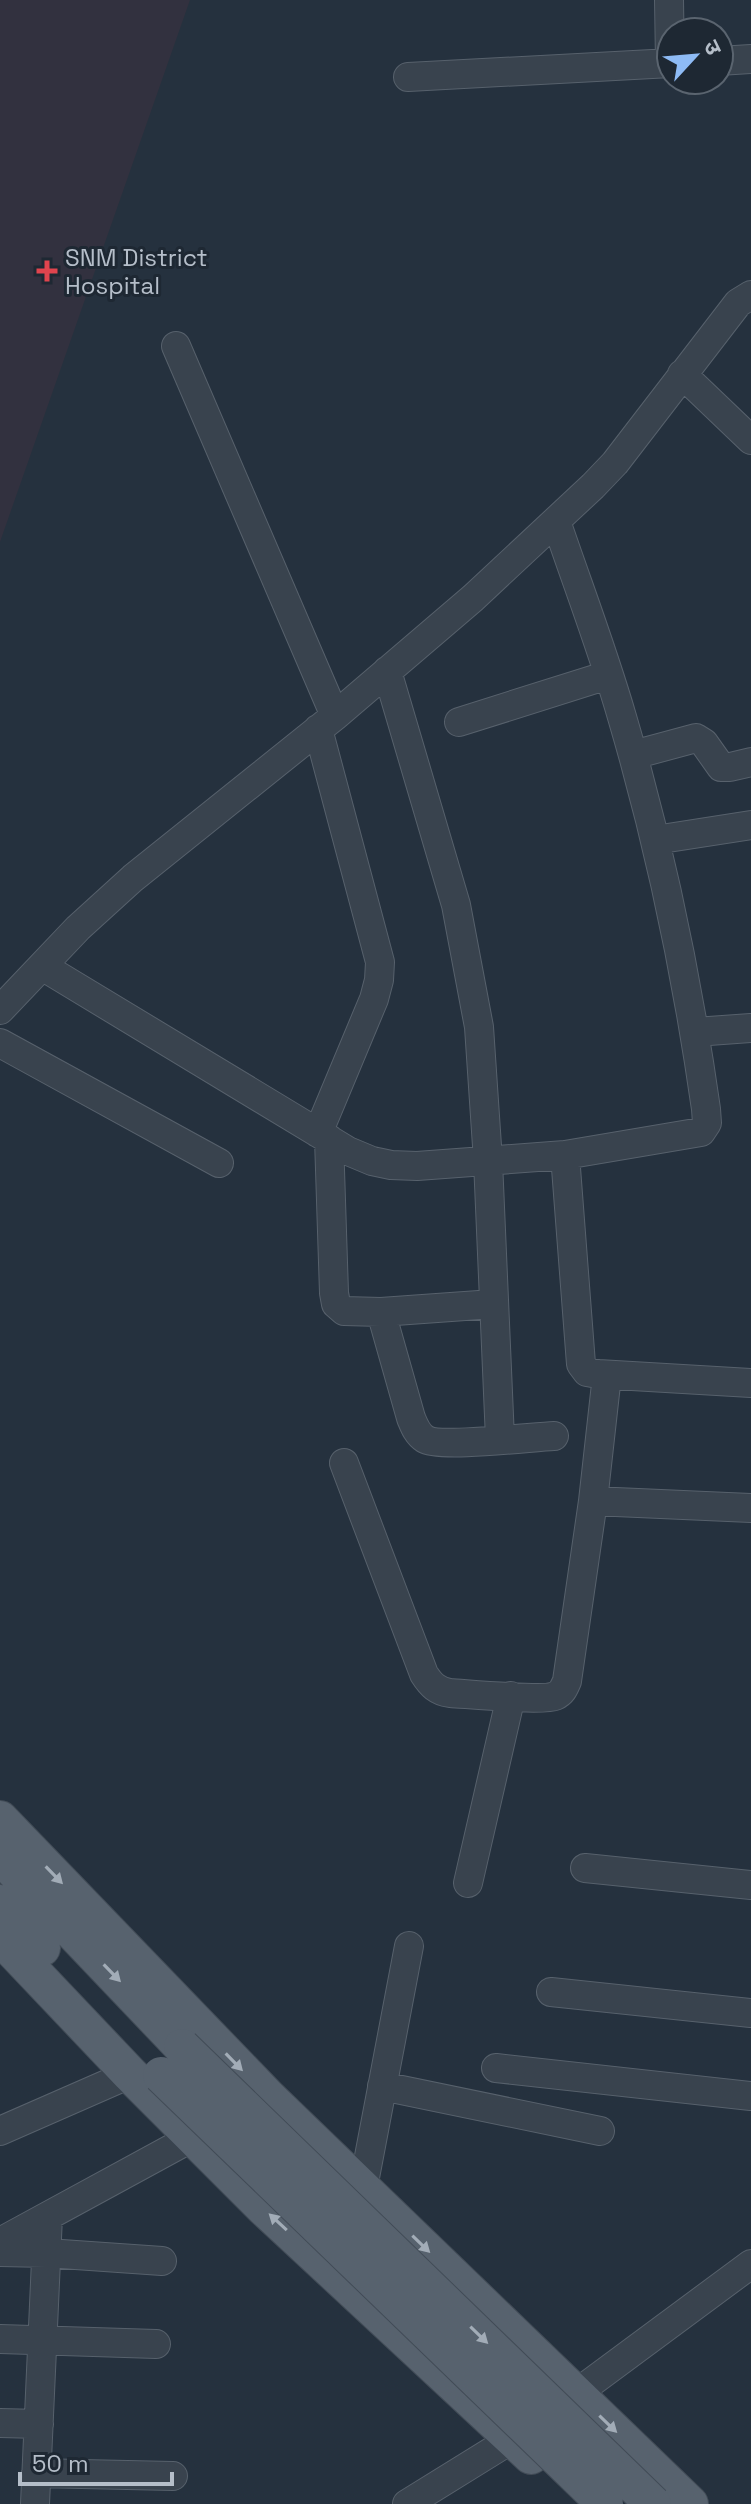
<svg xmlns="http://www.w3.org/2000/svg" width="751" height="2504" font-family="'Space Grotesk','Noto Sans Devanagari',sans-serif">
	<rect width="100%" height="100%" fill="#25313e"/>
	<path fill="#32313f" d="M0,0H190L0,542Z"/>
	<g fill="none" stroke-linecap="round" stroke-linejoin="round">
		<g stroke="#57616c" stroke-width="30">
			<path id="minor" d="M669,0L670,63
				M719,61L751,59
				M408,77L671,63
				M176,346L335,716
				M682,374L751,440
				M387,671L456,905L479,1027L488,1161L500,1439
				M459,722L608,675
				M633,755L696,738L704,743L721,767H730L751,762
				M655,840L751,825
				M42,966L348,1151L372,1161L391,1165L417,1166L565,1155L701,1132L707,1123L706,1109C687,975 660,846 622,717C603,651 578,586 556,521
				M0,1010L78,928L133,878L335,716L473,598L593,486L615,463L738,303L751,295
				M695,1032L751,1028
				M0,1043L219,1163
				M318,1133L374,999L379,980L380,962L318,729
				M329,1139L334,1293L336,1304L344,1311L381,1312L493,1304
				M565,1155L581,1364L587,1372L598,1374L751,1383
				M381,1312L411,1418C414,1425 417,1434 425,1439C439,1448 531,1437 554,1436
				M344,1463L424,1674C431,1685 437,1691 450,1693C468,1694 543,1701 555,1696C562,1693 564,1688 567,1681L593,1501L607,1375
				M593,1501L751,1508
				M585,1868L751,1885
				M468,1883L511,1696
				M551,1992L751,2013
				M496,2068L751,2096
				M382,2086L600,2131
				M0,2131L130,2074
				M363,2188L409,1946
				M0,2242L193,2137
				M0,2252L47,2253L162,2261
				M0,2339L156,2344
				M562,2404L751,2264
				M0,2423L39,2424
				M36,2473L173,2476
				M35,2504L48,2216
				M407,2504L528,2429"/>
		</g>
		<g stroke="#424c57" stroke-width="38">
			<path id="major" d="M0,1819L268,2097L690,2504
				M0,1856L182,2047
				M0,1903L42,1948
				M0,1937L130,2074L264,2208L531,2456"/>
		</g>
		<use href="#minor" stroke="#39434e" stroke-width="28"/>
		<use href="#major" stroke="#57626e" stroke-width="36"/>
		<g stroke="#424c57" stroke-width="38" stroke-linecap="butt">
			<path id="major-bridge" d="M182,2047L653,2504
				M161,2075L605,2504"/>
		</g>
		<use href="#major-bridge" stroke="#57626e" stroke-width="36"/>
	</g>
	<defs><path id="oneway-solid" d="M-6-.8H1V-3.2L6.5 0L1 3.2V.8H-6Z" transform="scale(2)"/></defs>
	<g fill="#a2acb7">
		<use href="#oneway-solid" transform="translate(54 1875) rotate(46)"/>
		<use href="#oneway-solid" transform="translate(112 1973) rotate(46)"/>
		<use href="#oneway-solid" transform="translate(234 2062) rotate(46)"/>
		<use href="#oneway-solid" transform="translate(278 2222) rotate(-137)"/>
		<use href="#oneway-solid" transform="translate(421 2244) rotate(44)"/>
		<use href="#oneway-solid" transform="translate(479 2335) rotate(44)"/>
		<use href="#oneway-solid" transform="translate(608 2424) rotate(44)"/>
	</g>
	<path fill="#e0444e" stroke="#1e2833" stroke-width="3" d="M43 259h8v8h8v8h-8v8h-8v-8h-8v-8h8z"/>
	<g text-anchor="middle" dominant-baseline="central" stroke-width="6" stroke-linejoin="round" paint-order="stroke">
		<g font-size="24" fill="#b5bec9" stroke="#1e2833" text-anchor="start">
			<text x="65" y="257">SNM District<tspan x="65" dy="28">Hospital</tspan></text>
		</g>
	</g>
	<g transform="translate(695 56) rotate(64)"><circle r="38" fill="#1e2833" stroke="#5a646f" stroke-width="2"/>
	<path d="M0-6L14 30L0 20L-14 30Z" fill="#8ebbf5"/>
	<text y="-12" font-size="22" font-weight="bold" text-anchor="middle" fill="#b5bec9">उ</text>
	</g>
	<path d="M20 2472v12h152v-12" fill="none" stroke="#b5bec9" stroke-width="4"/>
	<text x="32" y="2472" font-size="24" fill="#b5bec9" stroke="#1e2833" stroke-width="6" paint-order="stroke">50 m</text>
</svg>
